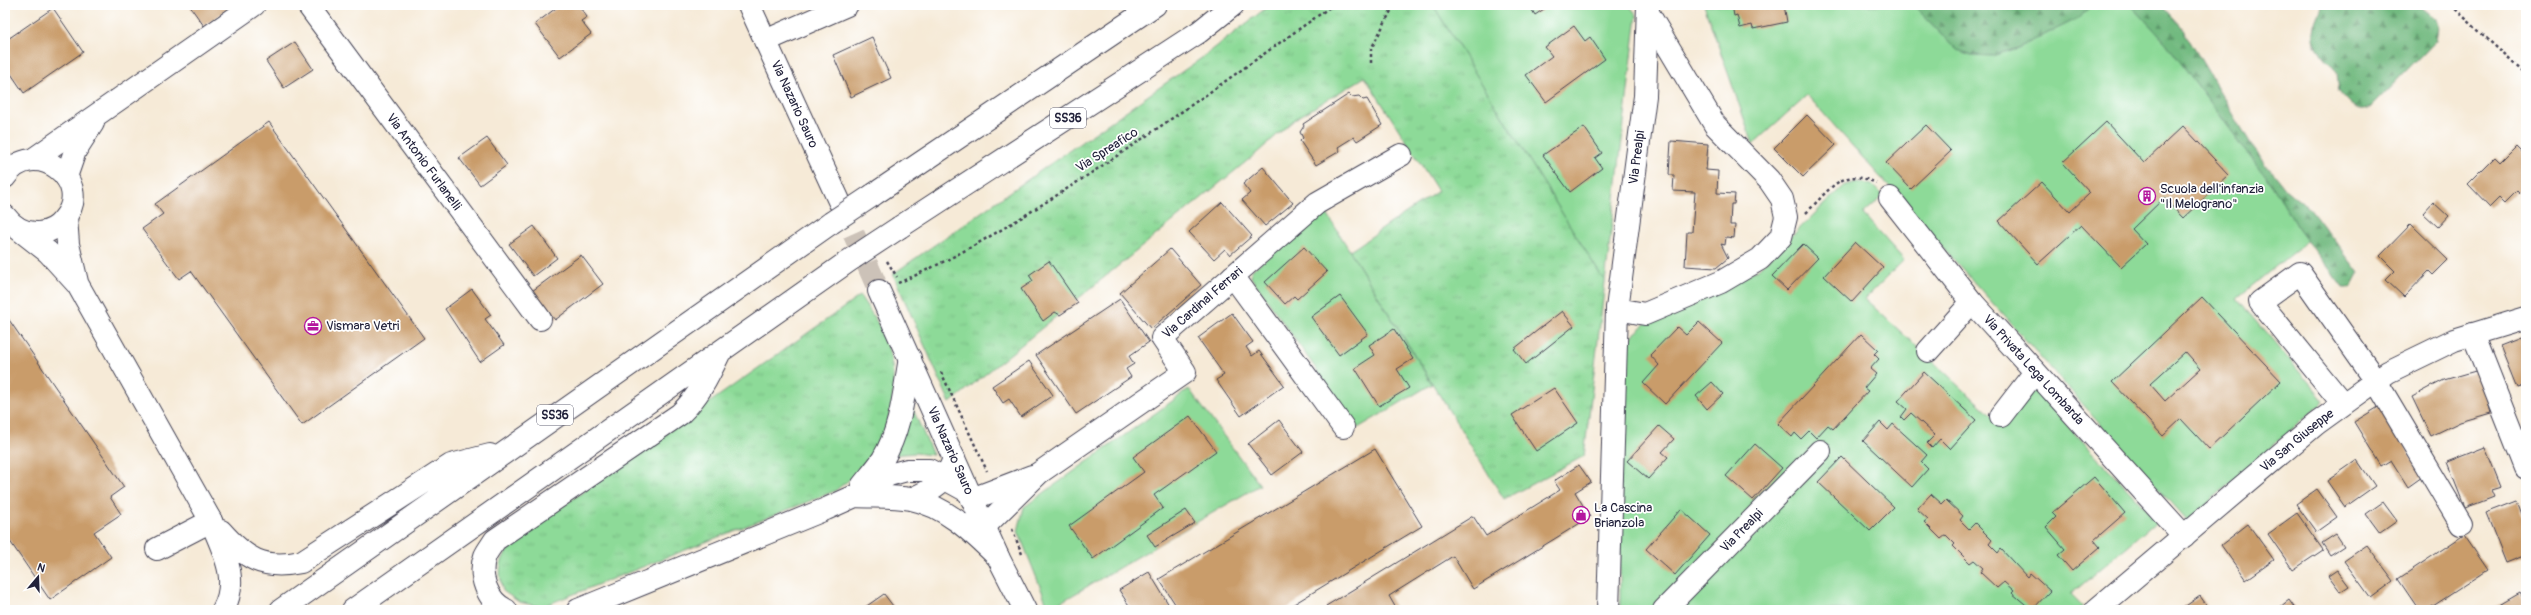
<svg xmlns="http://www.w3.org/2000/svg" width="2531" height="615" font-family="Pangolin,sans-serif">
	<defs>
		<pattern id="grass-tufts" width="24" height="20" patternUnits="userSpaceOnUse"><rect width="24" height="20" fill="#8dda98"/><path d="M3 7l-1-3M5 7V3M7 7l1-3M15 17l-1-3M17 17v-4M19 17l1-3" fill="none" stroke="#79bb84"/></pattern>
		<pattern id="forest-firs" width="22" height="20" patternUnits="userSpaceOnUse"><rect width="22" height="20" fill="#72ba80"/><path d="M5 1l3.5 6h-7zM16 11l3.5 6h-7z" fill="#5d976a"/></pattern>
	</defs>
	<rect width="100%" height="100%" fill="#fff"/>
	<filter id="ink" filterUnits="userSpaceOnUse"><feTurbulence type="fractalNoise" baseFrequency=".025" numOctaves="2"/><feDisplacementMap in="SourceGraphic" scale="8" xChannelSelector="R" yChannelSelector="G"/><feConvolveMatrix kernelMatrix="1 2 1 2 8 2 1 2 1" color-interpolation-filters="sRGB"/></filter>
	<filter id="wash" filterUnits="userSpaceOnUse"><feTurbulence type="fractalNoise" baseFrequency=".012" numOctaves="4" result="noise"/><feDisplacementMap in="SourceGraphic" scale="16" xChannelSelector="R" yChannelSelector="G"/><feGaussianBlur stdDeviation="0.9" result="paint"/><feColorMatrix in="noise" values="0 0 0 0 0 0 0 0 0 0 0 0 0 0 0 0 0 1.4 0 .05"/><feComposite in="paint" operator="in"/></filter>
	<g filter="url(#wash)">
		<rect width="100%" height="100%" fill="#f6ead7"/>
		<path fill="url(#grass-tufts)" stroke="#587e6a" d="M1270,5H1433L1605,282L1584,456L1504,499L1350,251L1438,191L1365,77L1295,119L1258,152L950,403L893,274L1203,57Z
			M860,296C867,306 874,317 880,327C904,375 895,433 858,472C851,479 842,485 835,491L541,607L519,602L503,591C497,566 500,560 515,540Z
			M912,407L933,455L915,453L894,455Z"/>
		<path fill="url(#forest-firs)" stroke="#4a6e5e" d="M1913,5H2093L2079,18L2018,48L1992,56L1971,55L1957,50Z
			M2131,5H2161L2182,28L2254,149L2286,190L2312,211L2359,273L2351,288H2343L2296,226L2279,195L2166,43Z
			M2322,5H2419L2436,19L2438,27L2436,40L2371,107C2356,114 2348,102 2339,92L2337,73C2327,57 2309,49 2315,26C2317,19 2321,13 2322,5Z"/>
		<path fill="#8dda98" stroke="#587e6a" d="M1433,5H1629L1637,15L1605,282Z
			M1704,5H1913L1957,50L1971,55L1992,56L2018,48L2079,18L2093,5H2131L2166,43L2279,195L2296,226L2307,241L2237,298L2324,401L2187,521L1807,95L1753,144Z
			M1857,182L1872,185L1883,196L1863,214L1904,260L1865,299L2002,425L2033,388L2157,521L2071,594L2083,606L2078,610H1620V378L1624,353L1632,336L1648,322L1758,269L1843,186Z
			M1324,209L1432,384L1358,428L1250,276L1252,270Z
			M1189,389L1260,485L1049,609L1018,531L1024,507Z"/>
		<g id="blocks">
			<path fill="#c99c6a" fill-rule="evenodd" d="M189,5H234L204,26Z
				M560,5H578L587,17L581,21L591,34L560,57L535,24Z
				M1529,5H1550L1535,15Z
				M1732,5H1784L1787,22L1753,29L1752,25L1740,28L1737,15L1734,16Z
				M53,8L83,52L24,93L5,65V41Z
				M1574,26L1585,41L1590,37L1605,59L1546,102L1526,75L1552,56L1545,47Z
				M872,37L891,78L851,97L833,55Z
				M295,42L313,69L284,88L266,61Z
				M1349,94L1352,97L1359,96L1363,100L1367,99L1382,125L1357,141L1354,137L1338,147L1340,151L1316,165L1300,141L1303,138L1300,132L1304,126L1303,124Z
				M1807,115L1836,145L1803,177L1774,148Z
				M269,122L424,338L302,425L191,271L179,279L142,229L163,214L155,204Z
				M2106,122L2144,163L2183,126L2229,175L2183,218L2164,198L2132,229L2146,244L2121,267L2081,225L2038,264L1999,221L2042,182L2070,212L2090,193L2062,163Z
				M1926,125L1951,151L1911,189L1886,163Z
				M1584,127L1602,153L1595,158L1602,168L1570,192L1543,155Z
				M487,138L507,165L480,185L459,158Z
				M1671,141L1708,144L1706,170L1718,171L1717,193L1735,194L1734,204H1731L1730,225H1735L1734,238L1726,237L1725,245L1721,244L1728,258L1716,268L1685,266L1687,232H1692L1695,192L1673,191L1674,175H1669Z
				M2516,146L2526,156V191L2522,195L2517,190L2504,203L2499,198L2490,207L2468,184L2495,157L2500,162Z
				M1263,167L1293,203L1265,226L1242,200L1250,193L1243,184Z
				M1222,202L1252,236L1230,255L1225,249L1214,259L1189,232Z
				M2433,202L2448,216L2438,227L2423,213Z
				M2411,224L2448,260L2433,275L2429,271L2404,297L2386,280L2395,271L2380,256Z
				M534,226L557,258L533,276L509,244Z
				M1855,242L1883,268L1852,302L1824,276Z
				M1803,244L1818,258L1787,290L1772,276Z
				M1304,247L1327,272L1297,299L1294,296L1285,304L1265,282Z
				M1170,249L1201,285L1151,329L1120,293Z
				M581,255L603,284L555,320L532,291Z
				M1049,261L1078,303L1060,315L1055,312L1043,321L1021,289L1033,281L1029,275Z
				M472,289L491,315L485,319L504,345L480,362L445,309Z
				M1340,296L1368,334L1339,355L1311,317Z
				M2202,297L2281,381L2209,449L2181,419L2163,436L2112,382ZM2185,352L2200,369L2165,401L2150,384Z
				M1120,299L1149,342L1129,356L1134,364L1126,369L1131,377L1076,414L1036,355Z
				M1562,311L1574,326L1526,364L1514,349Z
				M1232,313L1253,342L1246,347L1252,356L1259,351L1284,385L1241,416L1216,380L1224,375L1198,338Z
				M5,314L124,487L110,497L121,514L94,532L111,557L50,600L5,534Z
				M1699,322L1722,343L1665,404L1643,383L1659,365L1650,355L1677,327L1686,335Z
				M1394,329L1413,359L1397,369L1409,388L1379,406L1355,368L1375,355L1369,345Z
				M1861,334L1878,350L1874,354L1879,359L1870,369L1876,374L1864,388L1868,391L1833,429L1828,425L1816,438L1809,431L1801,439L1795,433L1792,437L1778,424Z
				M2523,337L2526,345V385L2517,388L2500,346Z
				M1029,361L1053,395L1021,417L1009,399L1003,403L992,386Z
				M2479,370L2491,413L2460,422L2431,436L2412,397L2444,380Z
				M1924,372L1976,420L1950,449L1940,439L1932,448L1927,443L1935,435L1911,413L1904,420L1901,417L1907,409L1898,401Z
				M1712,382L1723,394L1707,409L1696,396Z
				M1554,388L1578,423L1536,451L1512,415Z
				M2385,403L2422,477L2408,487L2391,460L2381,466L2354,422Z
				M1190,416L1216,451L1154,495L1163,508L1093,559L1069,526L1144,472L1133,457Z
				M1279,420L1303,452L1272,475L1248,444Z
				M1880,422L1888,430L1893,424L1927,455L1921,462L1928,469L1912,487L1863,441Z
				M1659,426L1674,439L1662,452L1668,457L1648,479L1627,461Z
				M1755,444L1782,468L1753,500L1726,476Z
				M2485,447L2501,487L2491,490L2494,497L2465,508L2447,462Z
				M1375,449L1422,526L1284,610H1179L1159,579Z
				M1842,457L1894,507L1870,531L1818,482Z
				M2357,460L2375,486L2345,507L2327,481Z
				M1579,465L1591,482L1575,492L1590,517L1473,589L1453,556L1389,596L1397,610H1328L1326,606L1473,516L1486,536L1560,490L1554,481Z
				M2094,477L2125,513L2094,540L2100,547L2072,571L2058,555L2065,549L2046,527L2056,517L2052,513Z
				M2317,489L2337,517L2316,532L2296,504Z
				M1931,494L1942,504L1946,500L1963,516L1960,520L1969,529L1975,523L1992,540L1989,544L1998,553L2001,549L2027,577L2030,573L2050,591L2032,610L2012,593L2014,591L2004,582L1997,588L1980,572L1983,568L1974,560L1970,563L1953,546L1955,544L1946,535L1941,539L1924,522L1928,519L1917,509Z
				M2517,501L2526,525V555L2506,563L2486,513Z
				M2383,502L2397,521L2380,533L2366,514Z
				M1681,509L1710,535L1675,575L1646,549Z
				M1186,510L1195,523L1155,547L1147,535Z
				M2297,513L2323,550L2293,570L2268,534Z
				M2248,524L2274,560L2246,580L2221,545Z
				M2336,534L2344,546L2330,555L2322,543Z
				M2464,535L2488,570L2427,610H2419L2398,579Z
				M2367,545L2394,581L2371,598L2344,561Z
				M2337,570L2349,586L2340,592L2328,576Z
				M1149,572L1172,610H1132L1119,590Z
				M2520,593L2526,603V610H2496L2494,608Z
				M884,594L896,610H861Z
				M2200,596L2210,610H2180Z
				M2289,600L2296,610H2276Z"/>
		</g>
	</g>
	<g filter="url(#ink)">
		<use href="#blocks" fill-opacity="0" stroke="#424052" stroke-width="1"/>
		<g fill="none" stroke-linecap="round" stroke-linejoin="round">
			<path stroke="#ccc2b8" stroke-width="22" stroke-dasharray="22 11" stroke-linecap="butt" d="M840,203L879,291"/>
			<g stroke="#424052" stroke-width="24">
				<g id="minor">
					<path id="s1" d="M308,5L540,319"/>
					<path d="M765,41L847,5"/>
					<path d="M32,160L254,5"/>
					<path d="M66,177L75,151L93,123"/>
					<path id="s2" d="M1890,198L1972,302L2184,536"/>
					<path d="M1233,276L1343,427"/>
					<path d="M1617,309L1645,314L1721,282L1760,259L1781,237L1786,217L1782,199L1769,180L1715,125L1648,13"/>
					<path d="M2473,334L2526,468"/>
					<path d="M1928,351L1972,302"/>
					<path d="M2343,404L2260,302L2300,273L2376,381L2461,524"/>
					<path d="M2001,416L2035,372"/>
					<path d="M972,499L1032,476"/>
					<path id="s3" d="M985,526L1039,473L1185,372L1162,338L1317,203L1401,155"/>
					<path d="M157,549L211,521"/>
					<path id="s4" d="M1608,610L1617,309L1645,96L1648,5"/>
					<path id="s5" d="M1664,610L1820,451"/>
					<path id="s6" d="M2096,610L2316,424L2388,372L2454,340L2526,318"/>
				</g>
			</g>
			<g stroke="#424052" stroke-width="24">
				<g id="major">
					<path id="s7" d="M749,5L840,203"/>
					<path d="M5,177C33,134 97,182 63,220C57,228 49,232 39,233C25,234 13,227 5,216"/>
					<path id="s8" d="M879,291L998,557L1025,610"/>
				</g>
			</g>
			<g stroke="#424052" stroke-width="24">
				<path id="highway" d="M873,195L1155,5
					M66,217L68,244L77,282
					M16,227L48,252L78,285L211,521C223,551 240,579 223,610
					M900,227L1199,32L1233,5
					M862,486C869,477 877,468 883,459C901,429 904,392 910,358
					M855,496C873,497 894,496 911,499C946,506 973,533 998,557
					M911,499C934,489 946,483 954,458
					M221,531C246,559 263,570 301,562L451,465L490,455
					M281,610L831,223
					M353,610L853,258
					M506,610C487,601 478,575 485,556C487,551 492,545 495,540L680,414C699,396 708,377 719,354
					M578,610L826,509L855,496L889,475L907,470H929L969,492"/>
			</g>
			<path stroke="#424052" stroke-width="2.5" stroke-dasharray="3 3" stroke-linecap="butt" d="M2451,5L2526,75
				M1371,63V49L1394,5
				M1806,213C1830,190 1841,166 1876,183
				M887,261L897,277
				M898,283C964,255 1025,216 1085,177C1169,122 1251,63 1333,5
				M941,372L987,471
				M1012,529L1022,554"/>
			<use href="#minor" stroke="#fff" stroke-width="22"/>
			<use href="#major" stroke="#fff" stroke-width="22"/>
			<use href="#highway" stroke="#fff" stroke-width="22"/>
			<g stroke="#424052" stroke-width="24" stroke-linecap="butt">
				<path id="highway-bridge" d="M831,223L873,195
					M853,258L900,227"/>
			</g>
			<use href="#highway-bridge" stroke="#fff" stroke-width="22"/>
		</g>
	</g>
	<defs>
		<g id="building-ring" transform="scale(0.9)"><circle r="9.5" fill="#fff" stroke="#b5179e" stroke-width="1.5"/><path d="M-4-6H4V6H1V3H-1V6H-4ZM-2.5-4.3h1.7v1.8h-1.7ZM.8-4.3h1.7v1.8H.8ZM-2.5-1h1.7V.8h-1.7ZM.8-1h1.7V.8H.8Z" fill="#b5179e"/></g>
		<g id="office-ring" transform="scale(0.9)"><circle r="9.5" fill="#fff" stroke="#b5179e" stroke-width="1.5"/><path d="M-6-3h4V-5.5h4V-3h4V5H-6ZM-1-4.5V-3h2v-1.5ZM-6 0V1H6V0Z" fill="#b5179e"/></g>
		<g id="shop-ring" transform="scale(0.9)"><circle r="9.5" fill="#fff" stroke="#b5179e" stroke-width="1.5"/><path d="M-5-2.5h2.3a2.7 3.5 0 0 1 5.4 0H5L5.5 6h-11ZM-1.5-2.5h3a1.5 2.3 0 0 0-3 0Z" fill="#b5179e"/></g>
	</defs>
	<g fill-rule="evenodd">
		<use href="#building-ring" x="2147" y="196"/>
		<use href="#office-ring" x="313" y="326"/>
		<use href="#shop-ring" x="1581" y="515"/>
	</g>
	<g text-anchor="middle" dominant-baseline="central" stroke-width="3.5" stroke-linejoin="round" paint-order="stroke">
		<g fill="#fff" stroke="#646476" stroke-width="1">
			<rect x="1050" y="108" width="36" height="20" rx="3"/>
			<rect x="537" y="405" width="36" height="20" rx="3"/>
		</g>
		<g font-size="12" font-weight="bold" fill="#22223b">
			<text x="1068" y="118">SS36</text>
			<text x="555" y="415">SS36</text>
		</g>
		<g font-size="13" fill="#22223b" stroke="#fff">
			<text stroke="none"><textPath href="#s7" startOffset="109">Via Nazario Sauro</textPath></text>
			<text transform="translate(1107 150) rotate(-33)">Via Spreafico</text>
			<text stroke="none"><textPath href="#s4" startOffset="454">Via Prealpi</textPath></text>
			<text stroke="none"><textPath href="#s1" startOffset="195">Via Antonio Furlanelli</textPath></text>
			<text stroke="none"><textPath href="#s3" startOffset="348">Via Cardinal Ferrari</textPath></text>
			<text stroke="none"><textPath href="#s2" startOffset="224">Via Privata Lega Lombarda</textPath></text>
			<text stroke="none"><textPath href="#s6" startOffset="263">Via San Giuseppe</textPath></text>
			<text stroke="none"><textPath href="#s8" startOffset="175">Via Nazario Sauro</textPath></text>
			<text stroke="none"><textPath href="#s5" startOffset="111">Via Prealpi</textPath></text>
		</g>
		<g font-size="13" fill="#22223b" stroke="#fff" text-anchor="start">
			<text x="2160" y="189">Scuola dell'infanzia<tspan x="2160" dy="15">"Il Melograno"</tspan></text>
			<text x="326" y="326">Vismara Vetri</text>
			<text x="1594" y="508">La Cascina<tspan x="1594" dy="15">Brianzola</tspan></text>
		</g>
	</g>
	<rect width="2531" height="615" fill="none" stroke="#fff" stroke-width="20"/>
	<g transform="translate(38 577) rotate(19)" stroke="#ffffff" stroke-width="3" paint-order="stroke">
	<path d="M0-3L7 15L0 10L-7 15Z" fill="#22223b"/>
	<text y="-6" font-size="11" font-weight="bold" text-anchor="middle" fill="#22223b">N</text>
	</g>
</svg>
